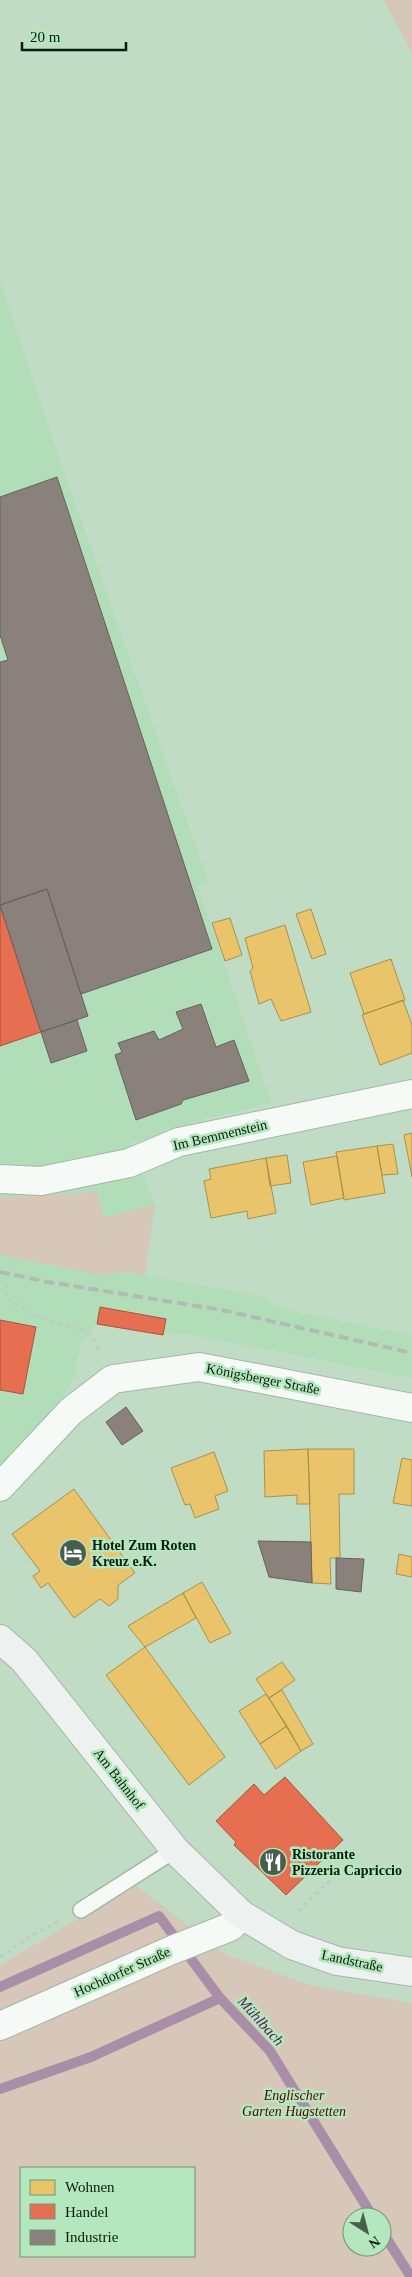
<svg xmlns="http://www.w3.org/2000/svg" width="412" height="2277" font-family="Georgia,serif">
	<rect width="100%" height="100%" fill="#c0dcc5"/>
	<path fill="#b1ddb9" d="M0,281L60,460L209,884L198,887L271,1103L186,1124L131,1144L155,1205L104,1219L97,1192L0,1197Z
		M0,1255L102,1275L127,1272L259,1296L283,1309L412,1335V1378L187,1334L163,1335L97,1324L82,1342L73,1380L50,1421L0,1468Z"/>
	<path fill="#d6c7b8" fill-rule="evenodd" d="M384,0H412V54Z
		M97,1192L104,1218L155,1205L145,1275L127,1272L102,1275L0,1255V1197Z
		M135,1885L225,1954L310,1985L412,2003V2277H0V1965ZM21,2168H194V2256H21ZM352,2217H382V2247H352Z"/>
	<path fill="#e9c46a" stroke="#a6924e" d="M311,909L326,954L312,959L296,914Z
		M230,918L242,955L225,961L212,923Z
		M285,925L311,1012L281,1021L271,999L259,1004L250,971L253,968L245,938Z
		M391,959L405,1000L364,1014L350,973Z
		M403,1000L412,1025V1053L380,1065L362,1015Z
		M412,1133V1177L404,1135Z
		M393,1144L398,1174L382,1175L377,1146Z
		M377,1146L385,1193L344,1200L336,1152Z
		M287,1155L291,1183L270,1186L266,1158Z
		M337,1156L344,1198L311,1205L303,1162Z
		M266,1158L276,1213L248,1219L247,1211L211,1218L204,1181L211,1179L209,1169Z
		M308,1449L310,1504H297V1495L265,1497L264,1451Z
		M308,1449H354V1494H339L340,1558H330L331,1584L312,1583Z
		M214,1452L228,1491L215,1496L219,1509L195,1518L190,1504L185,1505L171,1468Z
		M402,1458L412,1460V1506L393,1503Z
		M74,1489L135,1573L118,1585V1599L109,1606L100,1599L74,1618L48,1583L41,1588L33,1576L40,1571L12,1534Z
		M399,1554L412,1557V1577L396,1574Z
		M202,1582L231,1633L210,1643L183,1593Z
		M183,1593L196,1618L145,1647L128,1626Z
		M145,1647L225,1757L189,1785L106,1675Z
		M282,1662L295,1680L269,1698L256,1679Z
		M282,1690L313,1744L301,1751L269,1698Z
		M266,1694L287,1726L260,1744L239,1711Z
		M287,1726L301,1751L276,1769L260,1744Z"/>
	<path fill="#e76f51" stroke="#a4563d" d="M0,905L41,1032L0,1046Z
		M100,1307L166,1319L163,1335L97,1324Z
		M0,1320L36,1327L23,1394L0,1390Z
		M285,1777L343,1840L286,1895L234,1845L236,1842L216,1821L254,1784L264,1795Z"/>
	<path fill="#8a817c" stroke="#63635b" d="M57,477L212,949L81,994L47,889L0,905V662L8,660L0,635V497Z
		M47,889L88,1016L41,1032L0,905Z
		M201,1004L216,1047L234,1040L249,1081L183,1100L181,1104L136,1120L115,1055L122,1052L118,1043L154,1031L159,1040L183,1029L176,1012Z
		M77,1020L87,1051L51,1063L41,1032Z
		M126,1407L143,1431L122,1445L106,1422Z
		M258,1541L311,1542L312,1583L269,1577Z
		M336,1558L364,1559L361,1592L336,1589Z"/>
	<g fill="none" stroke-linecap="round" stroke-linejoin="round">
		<path stroke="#a88ea6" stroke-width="10" d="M0,1987L159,1916L220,1998
			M0,2089L91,2057L220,1998L270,2051L373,2217
			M382,2231L411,2277"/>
		<g stroke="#a2b8a6" stroke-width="18">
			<path id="service" d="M81,1910L175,1850"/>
		</g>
		<g stroke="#a2b8a6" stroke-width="30">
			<path id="minor" d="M0,1179L41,1181L129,1163L179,1142L412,1094
				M0,1487L71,1411L113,1379L199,1367L412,1408"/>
		</g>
		<g stroke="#a2b8a6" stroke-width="30">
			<path id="tertiary" d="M0,2026L172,1950L230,1927L242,1915"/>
		</g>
		<g stroke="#a2b8a6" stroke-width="30">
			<path id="secondary" d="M0,1639L24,1660L175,1850L242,1915L292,1945L337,1961L412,1972"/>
		</g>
		<path stroke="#c2cac3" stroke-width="3" stroke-dasharray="4 4" stroke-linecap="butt" d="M6,1284V1298L31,1313L61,1325L84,1330L91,1335L99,1350
			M298,1911L343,1868
			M0,1957L29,1937L59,1921"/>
		<use href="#service" stroke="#f6faf6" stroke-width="15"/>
		<use href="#minor" stroke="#f6faf6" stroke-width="28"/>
		<use href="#tertiary" stroke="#f6faf6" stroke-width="28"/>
		<use href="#secondary" stroke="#edf1f0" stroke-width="28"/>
		<path stroke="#b2bab4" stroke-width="4" stroke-dasharray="10 5" stroke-linecap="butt" d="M0,1272L48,1282L222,1310L412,1353"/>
	</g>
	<defs>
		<g id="hotel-disc" transform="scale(1.4375)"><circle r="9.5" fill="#495f4e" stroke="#b5e7be"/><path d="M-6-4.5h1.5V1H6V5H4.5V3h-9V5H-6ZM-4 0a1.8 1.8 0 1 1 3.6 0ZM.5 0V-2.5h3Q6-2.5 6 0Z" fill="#fff"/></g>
		<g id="restaurant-disc" transform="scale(1.4375)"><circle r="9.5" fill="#495f4e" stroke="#b5e7be"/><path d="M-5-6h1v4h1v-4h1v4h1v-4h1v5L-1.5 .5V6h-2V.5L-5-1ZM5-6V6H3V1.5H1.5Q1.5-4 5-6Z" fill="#fff"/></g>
	</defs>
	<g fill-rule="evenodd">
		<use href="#hotel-disc" x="73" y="1553"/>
		<use href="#restaurant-disc" x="273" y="1862"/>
	</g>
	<g text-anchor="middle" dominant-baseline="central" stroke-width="5" stroke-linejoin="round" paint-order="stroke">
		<g font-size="14" fill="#091c0e" stroke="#b5e7be">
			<text transform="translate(220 1135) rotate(-13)">Im Bemmenstein</text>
			<text transform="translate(263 1379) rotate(11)">Königsberger Straße</text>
			<text transform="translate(119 1779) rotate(52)">Am Bahnhof</text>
			<text transform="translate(352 1961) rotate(12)">Landstraße</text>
			<text transform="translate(122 1972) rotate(-24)">Hochdorfer Straße</text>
		</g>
		<g font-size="14" font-weight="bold" fill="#091c0e" stroke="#b5e7be" text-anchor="start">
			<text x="92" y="1545">Hotel Zum Roten<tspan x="92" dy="16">Kreuz e.K.</tspan></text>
			<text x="292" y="1854">Ristorante<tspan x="292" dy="16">Pizzeria Capriccio</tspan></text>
		</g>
		<g font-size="14" font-style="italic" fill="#590401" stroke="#b5e7be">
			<text x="294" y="2095">Englischer<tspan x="294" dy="16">Garten Hugstetten</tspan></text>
		</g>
		<g font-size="15" font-style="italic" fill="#551852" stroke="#b5e7be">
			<text transform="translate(261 2021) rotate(48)">Mühlbach</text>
		</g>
	</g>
	<rect x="20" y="2167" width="175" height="90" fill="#b5e7be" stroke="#709678"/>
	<rect x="30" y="2180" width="25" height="15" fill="#e9c46a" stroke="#709678"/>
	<text x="65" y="2192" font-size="15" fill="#091c0e">Wohnen</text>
	<rect x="30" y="2204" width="25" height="15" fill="#e76f51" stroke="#709678"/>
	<text x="65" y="2217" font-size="15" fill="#091c0e">Handel</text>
	<rect x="30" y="2230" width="25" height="15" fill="#8a817c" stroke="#709678"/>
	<text x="65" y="2242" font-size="15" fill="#091c0e">Industrie</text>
	<g transform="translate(367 2232) rotate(144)"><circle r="24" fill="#b5e7be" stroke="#709678"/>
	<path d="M0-4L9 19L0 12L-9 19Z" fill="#495f4e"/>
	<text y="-8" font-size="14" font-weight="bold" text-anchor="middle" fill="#091c0e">N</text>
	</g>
	<path d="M22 42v8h104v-8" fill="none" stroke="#091c0e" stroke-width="2.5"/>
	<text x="30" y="42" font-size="15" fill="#091c0e" stroke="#b5e7be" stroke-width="4" paint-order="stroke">20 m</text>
</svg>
